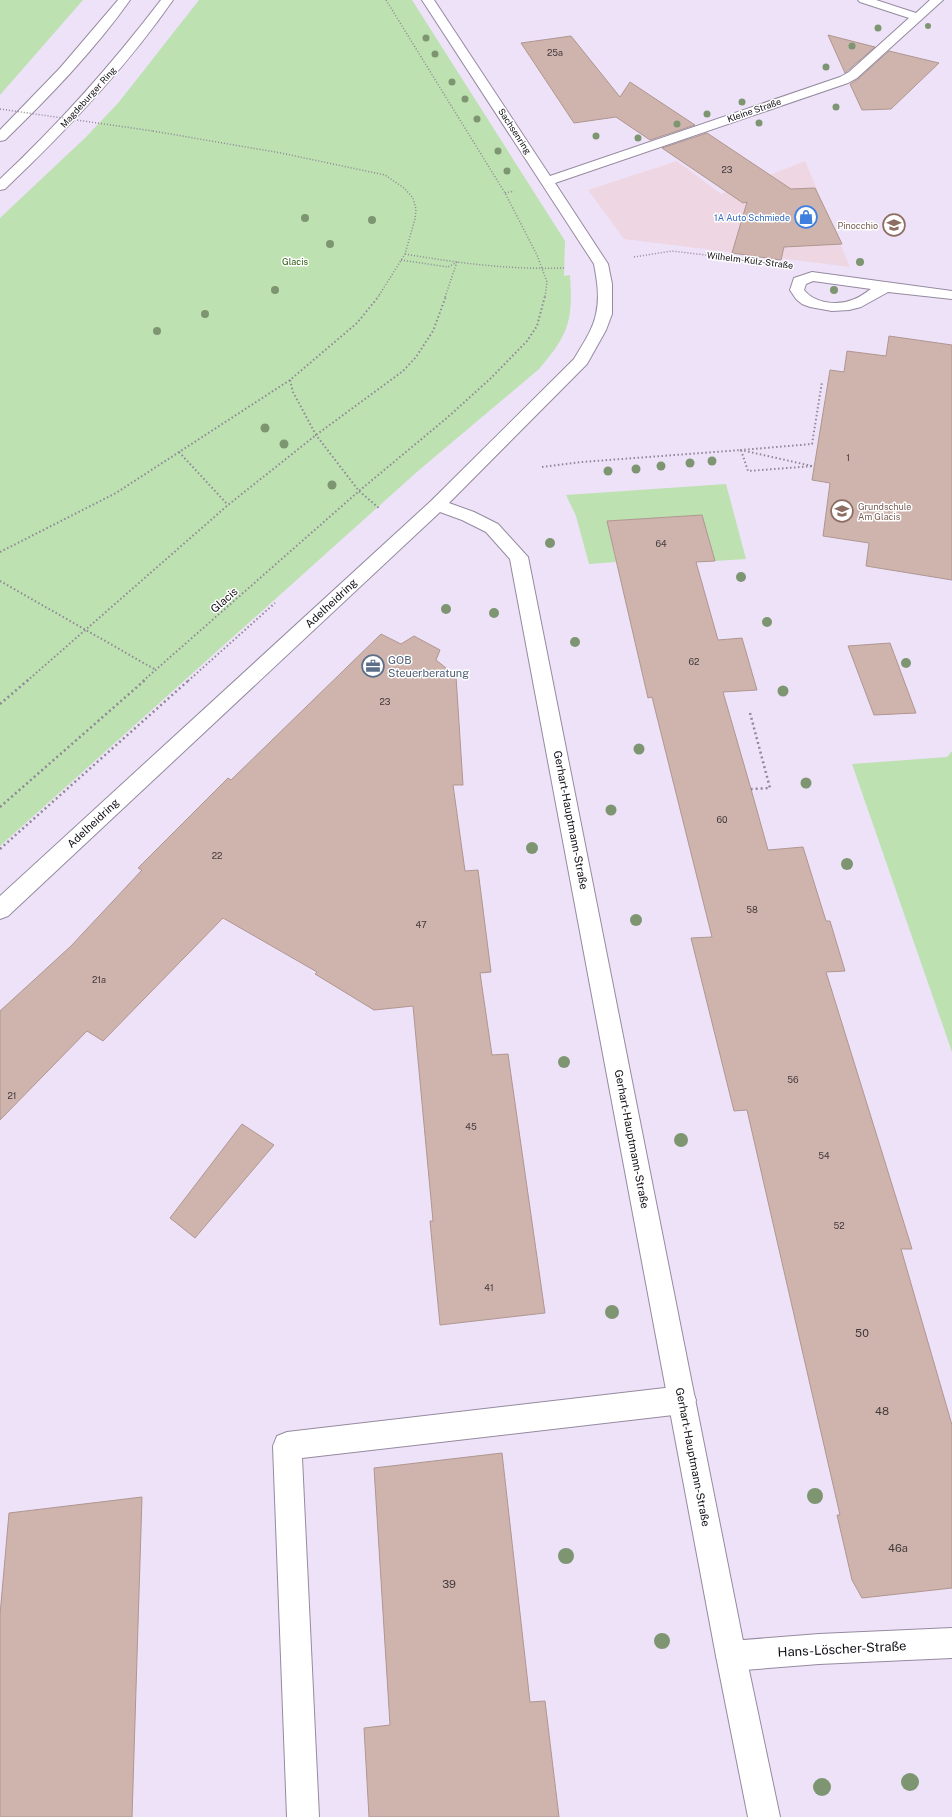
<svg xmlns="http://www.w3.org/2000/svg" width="952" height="1817" font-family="'Public Sans',sans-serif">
	<rect width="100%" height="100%" fill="#eee2f9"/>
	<path fill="#eed6e2" d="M677,161L721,194L805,161L850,267L624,239L588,190Z"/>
	<path fill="#bde1b1" d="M0,0H83L0,95Z
		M199,0H412L565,241L564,276L570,275C573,321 569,334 539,369L418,471L0,846V218L86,137L119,102Z
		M726,484L746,559L715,561L702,515L607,521L616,562L589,564L576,516L566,495Z
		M952,751V1052L852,764L947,757Z"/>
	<path fill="#cfb4ae" stroke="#b09690" d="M828,35L875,47L845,73Z
		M571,36L620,97L630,82L695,125L650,140L616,117L574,123L521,43Z
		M889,51L939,63L891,109L862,110L850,84L858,79Z
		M707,133L791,189L815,188L842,244L784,247L781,260L732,253L747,202L743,203L662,148Z
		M889,336L952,345V580L866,566L869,543L823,536L830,483L812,480L830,370L844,372L847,351L886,356Z
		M702,515L715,561L696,562L718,640L742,638L757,690L723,692L751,789L768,850L803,847L826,921H830L845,971L826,972L912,1249H901L952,1425V1588L862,1598L852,1580L837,1515H840L747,1110L734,1111L691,938L712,937L652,697L648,698L607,521Z
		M381,634L401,644L414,636L440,650L436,660L456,676L463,785H453L465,871L478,870L491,972L480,973L492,1055L508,1054L545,1313L440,1325L430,1221H433L413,1006L374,1010L315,974L317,972L223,918L103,1041L87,1031L0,1120V1011L71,946L142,870L138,868L228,778L231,780Z
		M890,643L916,713L874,715L848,646Z
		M242,1124L274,1145L195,1238L170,1218Z
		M502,1453L530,1702L545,1701L559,1817H369L364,1728L390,1725L374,1468Z
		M142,1497L132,1817H0V1615L9,1513Z"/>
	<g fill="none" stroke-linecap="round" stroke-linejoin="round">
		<g stroke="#958a9f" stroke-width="2">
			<path id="service" d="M682,1386L692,1390L696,1400L692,1410L682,1414L302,1458L319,1817H287L273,1446L277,1436L287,1432Z
				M952,1628V1658L819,1664L731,1671L720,1667L716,1656L720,1645L731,1641L819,1634Z"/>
		</g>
		<g stroke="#958a9f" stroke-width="2">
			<path id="minor" d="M422,0H434L550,176L840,77L849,72L909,18L860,2L858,0H876L916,13L930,0H943L857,78L848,83L555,183L608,264L612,284V314L606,330L587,364L449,503L474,512L498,524L528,557L746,1656L780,1817H748L716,1656L510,559L486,532L462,520L440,512L8,916L0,919V896L431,501L574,359C582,345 593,330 596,314C600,297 597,280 594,264Z
				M812,272L952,291V299L888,292L861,307L849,310L832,311L810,307L802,304L796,299L790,290L794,278ZM813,281L871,289C865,293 859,298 852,300C837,306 814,303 804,290L806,284Z"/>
		</g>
		<g stroke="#958a9f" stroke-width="2">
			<path id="trunk" d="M118,0H130C94,51 49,97 5,140L0,141V130L60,68Z
				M161,0H173C125,69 66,131 5,189L0,190V179C59,124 112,64 161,0Z"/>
		</g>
		<path stroke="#908797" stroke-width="1.5" stroke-dasharray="1 2" stroke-linecap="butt" d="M386,0L505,193L537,255L547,282L545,297
			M153,131L281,153L385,175L404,188L413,198L416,209L415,219L405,254L378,297
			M505,193L514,191
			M405,254C458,263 510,270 564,268
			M634,257L672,251L773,263
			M401,260L448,267L457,262
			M445,297L457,262"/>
		<path stroke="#908797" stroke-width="2" stroke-dasharray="1.5 2.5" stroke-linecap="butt" d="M290,380L293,392L316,435L359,491L380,509
			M179,452L228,505
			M812,466L741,450L812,444L822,382
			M542,467L582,462L741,450L748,471L814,466
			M0,552L116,493L290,380L357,323L379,296
			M0,581L156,670
			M27,681L228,505L316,435L403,371L416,357L433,331L446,296
			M143,681L359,491L448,417L491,378L527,341L537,326L545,296
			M188,681L275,603"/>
		<path stroke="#908797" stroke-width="2.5" stroke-dasharray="2 3" stroke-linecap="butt" d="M0,704L28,680
			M750,713L770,788L751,789
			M0,807L145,680
			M0,849L189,680"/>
		<use href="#service" fill="#fff" fill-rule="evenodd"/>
		<use href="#minor" fill="#fff" fill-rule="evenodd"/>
		<use href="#trunk" fill="#fff" fill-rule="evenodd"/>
		<path stroke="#908797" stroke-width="1.5" stroke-dasharray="1 2" stroke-linecap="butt" d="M0,109L153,131"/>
	</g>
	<g fill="#7d9671">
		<circle cx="928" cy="26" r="3"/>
		<circle cx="878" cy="28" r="3.5"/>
		<circle cx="426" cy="38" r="3.5"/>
		<circle cx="852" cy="46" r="3.5"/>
		<circle cx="435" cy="54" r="3.5"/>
		<circle cx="826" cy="67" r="3.5"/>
		<circle cx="452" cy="82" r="3.5"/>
		<circle cx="465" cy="99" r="3.5"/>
		<circle cx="742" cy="102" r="3.5"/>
		<circle cx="836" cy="107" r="3.5"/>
		<circle cx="707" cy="114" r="3.5"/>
		<circle cx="477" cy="119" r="3.5"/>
		<circle cx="759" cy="123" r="3.5"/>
		<circle cx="677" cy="124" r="3.5"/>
		<circle cx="596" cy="136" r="3.5"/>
		<circle cx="638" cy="138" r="3.5"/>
		<circle cx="498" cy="151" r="3.5"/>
		<circle cx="507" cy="171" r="3.5"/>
		<circle cx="305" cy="218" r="4"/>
		<circle cx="372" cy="220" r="4"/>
		<circle cx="330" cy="244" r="4"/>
		<circle cx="860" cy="262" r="4"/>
		<circle cx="275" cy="290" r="4"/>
		<circle cx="834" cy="290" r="4"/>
		<circle cx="205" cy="314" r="4"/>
		<circle cx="157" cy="331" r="4"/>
		<circle cx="265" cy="428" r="4.5"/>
		<circle cx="284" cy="444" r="4.5"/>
		<circle cx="712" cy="461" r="4.5"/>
		<circle cx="690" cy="463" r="4.5"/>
		<circle cx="661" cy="466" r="4.5"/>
		<circle cx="636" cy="469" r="4.5"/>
		<circle cx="608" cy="471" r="4.5"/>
		<circle cx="332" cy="485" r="4.5"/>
		<circle cx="550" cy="543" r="5"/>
		<circle cx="741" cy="577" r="5"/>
		<circle cx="446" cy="609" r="5"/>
		<circle cx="494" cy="613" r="5"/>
		<circle cx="767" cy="622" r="5"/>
		<circle cx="575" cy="642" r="5"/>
		<circle cx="906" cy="663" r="5"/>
		<circle cx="783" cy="691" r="5.5"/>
		<circle cx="639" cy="749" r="5.5"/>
		<circle cx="806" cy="783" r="5.5"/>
		<circle cx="611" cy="810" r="5.5"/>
		<circle cx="532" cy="848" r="6"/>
		<circle cx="847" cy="864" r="6"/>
		<circle cx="636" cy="920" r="6"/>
		<circle cx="564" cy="1062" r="6"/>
		<circle cx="681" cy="1140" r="7"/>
		<circle cx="612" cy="1312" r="7"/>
		<circle cx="815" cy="1496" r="8"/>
		<circle cx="566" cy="1556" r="8"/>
		<circle cx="662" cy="1641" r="8"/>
		<circle cx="910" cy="1782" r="9"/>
		<circle cx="822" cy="1787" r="9"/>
	</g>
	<defs>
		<g id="shop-ring" transform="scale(1.15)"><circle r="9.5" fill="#fff" stroke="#3f7fe0" stroke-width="1.5"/><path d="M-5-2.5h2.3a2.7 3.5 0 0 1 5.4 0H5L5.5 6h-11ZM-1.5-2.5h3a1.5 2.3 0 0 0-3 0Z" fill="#3f7fe0"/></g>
		<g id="school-ring" transform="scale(1.15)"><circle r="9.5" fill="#fff" stroke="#8d6e63" stroke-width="1.5"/><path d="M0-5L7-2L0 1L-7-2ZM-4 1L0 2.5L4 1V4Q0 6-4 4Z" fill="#8d6e63"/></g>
		<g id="office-ring" transform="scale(1.15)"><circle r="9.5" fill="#fff" stroke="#5c6f8a" stroke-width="1.5"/><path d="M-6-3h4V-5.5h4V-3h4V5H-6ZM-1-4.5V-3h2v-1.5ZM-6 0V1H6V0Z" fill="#5c6f8a"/></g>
	</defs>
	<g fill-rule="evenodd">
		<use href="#shop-ring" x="806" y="217"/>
		<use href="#school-ring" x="894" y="225"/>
		<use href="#school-ring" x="842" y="511"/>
		<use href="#office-ring" x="373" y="666"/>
	</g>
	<g text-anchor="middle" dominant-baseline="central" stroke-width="3" stroke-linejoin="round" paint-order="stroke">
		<g font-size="9" fill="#41383b">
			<text x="555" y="52">25a</text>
			<text x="727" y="169">23</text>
			<text x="848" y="457">1</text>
			<text x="661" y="543">64</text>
			<text x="694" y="661">62</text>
			<text x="385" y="701">23</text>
			<text x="722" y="819">60</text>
			<text x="217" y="855">22</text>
			<text x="752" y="909">58</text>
			<text x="421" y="924">47</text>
			<text x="99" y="979">21a</text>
			<text x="793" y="1079">56</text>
			<text x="12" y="1095">21</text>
			<text x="471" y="1126">45</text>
			<text x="824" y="1155">54</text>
			<text x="839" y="1225">52</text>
			<text x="489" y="1287">41</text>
		</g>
		<g font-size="9" fill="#120e15" stroke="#fff">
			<text transform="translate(88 97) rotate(-48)">Magdeburger Ring</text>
			<text transform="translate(754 110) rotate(-19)">Kleine Straße</text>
			<text transform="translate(515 131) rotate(57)">Sachsenring</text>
			<text transform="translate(750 260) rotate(7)">Wilhelm-Külz-Straße</text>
		</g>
		<g font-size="9" fill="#366cbe" stroke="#fff" text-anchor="end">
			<text x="790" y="217">1A Auto Schmiede</text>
		</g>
		<g font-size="9" fill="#785e54" stroke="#fff" text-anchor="end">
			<text x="878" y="225">Pinocchio</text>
			<text x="858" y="506" text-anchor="start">Grundschule<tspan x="858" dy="10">Am Glacis</tspan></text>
		</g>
		<g font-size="9" fill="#205701" stroke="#fff">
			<text x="295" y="261">Glacis</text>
		</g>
		<g font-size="11" fill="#120e15" stroke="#fff">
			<text transform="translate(224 600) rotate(-41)">Glacis</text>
			<text transform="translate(331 603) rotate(-43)">Adelheidring</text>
			<text transform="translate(571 820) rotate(79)">Gerhart-Hauptmann-Straße</text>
			<text transform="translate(93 823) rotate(-43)">Adelheidring</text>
			<text transform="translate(632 1139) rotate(79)">Gerhart-Hauptmann-Straße</text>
			<text transform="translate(693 1457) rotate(79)">Gerhart-Hauptmann-Straße</text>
		</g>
		<g font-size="11" fill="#4e5e75" stroke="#fff" text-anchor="start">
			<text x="388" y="660">GOB<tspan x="388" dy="13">Steuerberatung</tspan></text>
		</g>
		<g font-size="11" fill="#41383b">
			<text x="862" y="1333">50</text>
			<text x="882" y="1411">48</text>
			<text x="898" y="1548">46a</text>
			<text x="449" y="1584">39</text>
		</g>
		<g font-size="13" fill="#120e15" stroke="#fff">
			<text transform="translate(842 1649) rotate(-3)">Hans-Löscher-Straße</text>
		</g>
	</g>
</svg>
